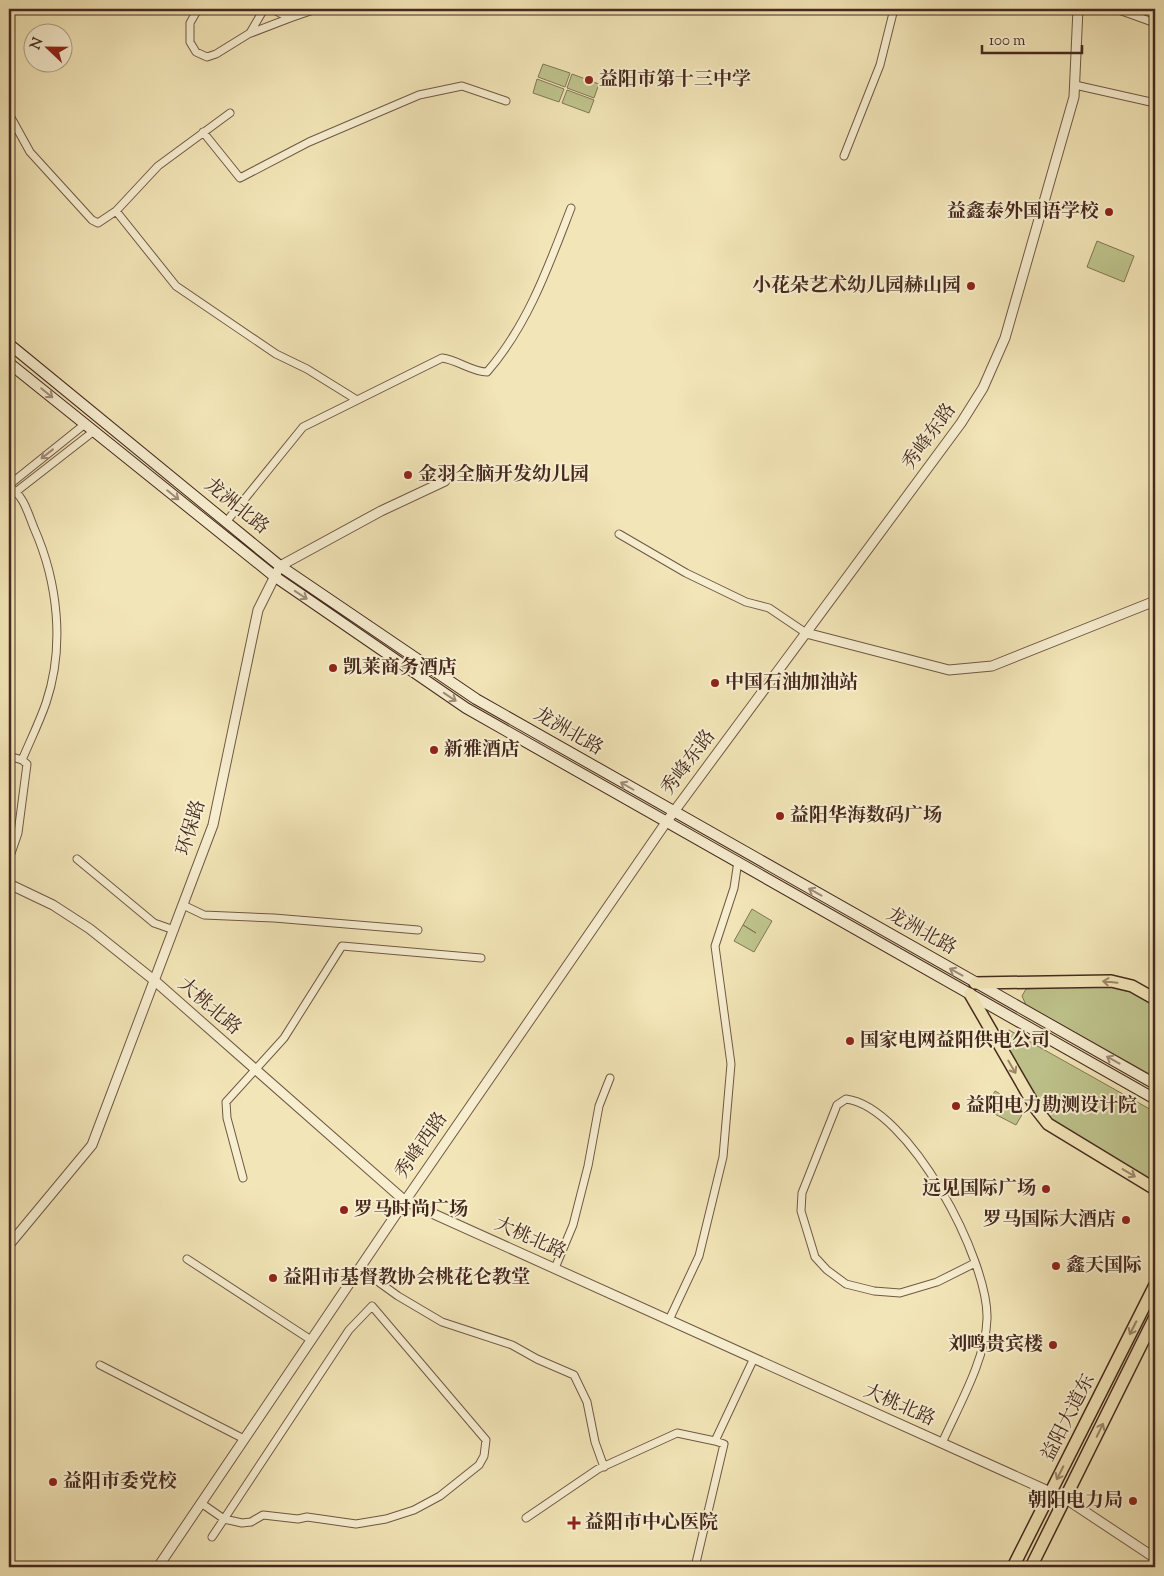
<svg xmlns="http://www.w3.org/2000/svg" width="1164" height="1576" font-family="'Sorts Mill Goudy','Noto Serif SC',serif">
	<rect width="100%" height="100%" fill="#f2e5b7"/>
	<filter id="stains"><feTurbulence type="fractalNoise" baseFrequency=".004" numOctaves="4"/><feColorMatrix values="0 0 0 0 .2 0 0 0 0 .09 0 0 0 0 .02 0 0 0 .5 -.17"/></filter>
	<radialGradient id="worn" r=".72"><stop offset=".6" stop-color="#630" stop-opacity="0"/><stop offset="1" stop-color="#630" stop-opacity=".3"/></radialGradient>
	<path fill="#bec38c" stroke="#827656" d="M543,64L570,73L565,87L538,77Z
		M572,74L599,84L594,98L567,88Z
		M537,79L564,89L559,102L533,93Z
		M567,90L594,100L589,113L562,103Z
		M1097,241L1134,256L1124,282L1087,267Z
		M752,909L772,921L754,952L734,941L743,925L756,933L743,925Z
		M1112,984L1129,989L1155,1003V1077L1026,1005L1022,996L1026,989Z
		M1009,1030L1155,1112V1184L1049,1121L1038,1105L1003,1038V1033Z
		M995,1091L1020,1105L1024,1111L1016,1125L985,1109Z"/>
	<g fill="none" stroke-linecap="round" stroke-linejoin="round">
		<g stroke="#705845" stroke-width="9">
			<path id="minor" d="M198,9L190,23V42L196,52L207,57L216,54L250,33L264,9
				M272,9L290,18L316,9
				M1116,9L1155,23
				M251,33L290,18
				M1075,85L1155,103
				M9,114L30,152L92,220L98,223L116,211L176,286L276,354L307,369L357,400
				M203,132L240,178L309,142L419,95L462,86L506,101
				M844,156L880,65L894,9
				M116,211L158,166L230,113
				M9,485L85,424
				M9,487C23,494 28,513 34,528C58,582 65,647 46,703C39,723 30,741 22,760
				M17,491L94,431
				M226,522L303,427L442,358C458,360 472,372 487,372C528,325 549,265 571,208
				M619,534L686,573L746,602L769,608L806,633
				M9,756L22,760L27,764L18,833L9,859
				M77,859L154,923L174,930
				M183,905L204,915L274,918L418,930
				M243,1178L227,1118L226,1102L284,1038L342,946L481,958
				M187,1259L311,1340
				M359,1268L398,1296L442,1322L512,1345L537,1359L574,1375L587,1402L595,1442L604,1467
				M555,1268L573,1225L588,1166L599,1106L610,1078
				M669,1320L699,1256L723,1157L731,1064L715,946L734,888L738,861
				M100,1365L244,1439
				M942,1443C958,1407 986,1359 987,1319C989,1260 909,1107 846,1099L837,1105L802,1193L801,1211L815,1257L827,1270L846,1284L874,1291L900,1293L937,1282L975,1263
				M201,1503L224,1519L242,1523L251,1522L263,1515L298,1519L307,1517L356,1524L386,1519L414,1510L440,1496L479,1465L484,1456L486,1440L372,1306L349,1330L224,1519L212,1537
				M526,1518L598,1469L677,1433L715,1441L754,1358
				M695,1567L724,1444L715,1441"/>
		</g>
		<g stroke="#705845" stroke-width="11">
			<path id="tertiary" d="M806,633L949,670L992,666L1155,601
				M9,884L53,905L90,929L155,981L405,1201L1066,1499L1155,1558
				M9,1245L92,1145L213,825L258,610L280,566L381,511L445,481
				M158,1567L405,1201L667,821L961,423L983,388L1005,338L1074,97L1078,9"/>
		</g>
		<g stroke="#45291f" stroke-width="12">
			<path id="secondary" d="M9,344L280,566L476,699L1155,1084
				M9,363L274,576L466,708L1155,1099"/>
		</g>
		<g stroke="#45291f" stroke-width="14">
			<path id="primary" d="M975,983L1111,981L1132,986L1155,999
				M970,994L1037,1110L1048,1124L1155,1189
				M1013,1567L1155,1285
				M1031,1567L1155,1317"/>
		</g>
		<use href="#minor" stroke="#f7eed0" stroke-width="7"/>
		<use href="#tertiary" stroke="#f7eed0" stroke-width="9"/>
		<use href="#secondary" stroke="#f7eed0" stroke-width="10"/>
		<use href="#primary" stroke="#f2e5b7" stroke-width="11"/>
	</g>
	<defs><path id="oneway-shaft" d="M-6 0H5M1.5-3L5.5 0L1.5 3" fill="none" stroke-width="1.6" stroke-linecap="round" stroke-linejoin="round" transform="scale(1.25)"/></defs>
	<g stroke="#9e8c78">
		<use href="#oneway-shaft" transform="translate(47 393) rotate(39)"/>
		<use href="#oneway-shaft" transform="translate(47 454) rotate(142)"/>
		<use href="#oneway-shaft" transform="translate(173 495) rotate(39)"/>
		<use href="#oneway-shaft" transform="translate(301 595) rotate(34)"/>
		<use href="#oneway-shaft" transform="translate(450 697) rotate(34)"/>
		<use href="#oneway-shaft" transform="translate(627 786) rotate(-150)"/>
		<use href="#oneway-shaft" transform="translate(815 892) rotate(-151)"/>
		<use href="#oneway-shaft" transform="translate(956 972) rotate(-151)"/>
		<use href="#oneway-shaft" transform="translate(1113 1060) rotate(-151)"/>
	</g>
	<g stroke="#9c876b">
		<use href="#oneway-shaft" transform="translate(1110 982) rotate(-174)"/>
		<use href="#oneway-shaft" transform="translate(1012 1067) rotate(60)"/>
		<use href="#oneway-shaft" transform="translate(1129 1173) rotate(31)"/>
		<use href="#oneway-shaft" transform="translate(1133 1328) rotate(117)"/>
		<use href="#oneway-shaft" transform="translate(1100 1430) rotate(-64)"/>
		<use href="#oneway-shaft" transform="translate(1060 1473) rotate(117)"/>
	</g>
	<g fill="#8f2418" stroke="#f7eed0" stroke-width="2">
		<circle cx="589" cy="80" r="5"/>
		<circle cx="1109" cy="212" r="5"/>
		<circle cx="971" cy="286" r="5"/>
		<circle cx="408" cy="475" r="5"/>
		<circle cx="333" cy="668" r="5"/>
		<circle cx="715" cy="683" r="5"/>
		<circle cx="434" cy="750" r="5"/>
		<circle cx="780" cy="816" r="5"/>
		<circle cx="850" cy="1041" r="5"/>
		<circle cx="956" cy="1106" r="5"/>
		<circle cx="1046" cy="1189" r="5"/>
		<circle cx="344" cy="1210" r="5"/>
		<circle cx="1126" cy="1220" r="5"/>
		<circle cx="1056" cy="1266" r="5"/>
		<circle cx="273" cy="1278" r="5"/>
		<circle cx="1053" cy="1345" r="5"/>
		<circle cx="53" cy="1482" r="5"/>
		<circle cx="1133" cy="1501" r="5"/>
		<path d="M571.5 1515.5h5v5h5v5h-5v5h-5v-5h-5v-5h5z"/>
	</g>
	<g text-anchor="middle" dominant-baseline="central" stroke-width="4" stroke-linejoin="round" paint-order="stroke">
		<g font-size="19" font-weight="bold" fill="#45291f" stroke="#f7eed0" text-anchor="start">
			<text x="599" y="80">益阳市第十三中学</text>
			<text x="1099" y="212" text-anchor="end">益鑫泰外国语学校</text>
			<text x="961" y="286" text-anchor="end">小花朵艺术幼儿园赫山园</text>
			<text x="418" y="475">金羽全脑开发幼儿园</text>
			<text x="343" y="668">凯莱商务酒店</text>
			<text x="725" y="683">中国石油加油站</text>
			<text x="444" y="750">新雅酒店</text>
			<text x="790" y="816">益阳华海数码广场</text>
			<text x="860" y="1041">国家电网益阳供电公司</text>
			<text x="966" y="1106">益阳电力勘测设计院</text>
			<text x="1036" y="1189" text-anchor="end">远见国际广场</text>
			<text x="354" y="1210">罗马时尚广场</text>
			<text x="1116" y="1220" text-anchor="end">罗马国际大酒店</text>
			<text x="1066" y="1266">鑫天国际</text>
			<text x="283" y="1278">益阳市基督教协会桃花仑教堂</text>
			<text x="1043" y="1345" text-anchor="end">刘鸣贵宾楼</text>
			<text x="63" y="1482">益阳市委党校</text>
			<text x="1123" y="1501" text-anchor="end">朝阳电力局</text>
			<text x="585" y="1523">益阳市中心医院</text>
		</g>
		<g font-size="19" fill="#45291f" stroke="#f7eed0">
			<text transform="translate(930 437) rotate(-54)">秀峰东路</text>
			<text transform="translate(236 507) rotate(39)">龙洲北路</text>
			<text transform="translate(568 732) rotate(30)">龙洲北路</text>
			<text transform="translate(689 763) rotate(-53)">秀峰东路</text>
			<text transform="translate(192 828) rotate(-73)">环保路</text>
			<text transform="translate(921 932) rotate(29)">龙洲北路</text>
			<text transform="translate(209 1007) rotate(41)">大桃北路</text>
			<text transform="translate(422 1146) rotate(-55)">秀峰西路</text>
			<text transform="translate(530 1239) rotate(24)">大桃北路</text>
			<text transform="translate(899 1406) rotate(24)">大桃北路</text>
			<text transform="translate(1069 1418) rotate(-63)">益阳大道东</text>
		</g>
	</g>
	<rect width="1164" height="1576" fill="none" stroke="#f2e5b7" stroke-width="30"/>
	<rect x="10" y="10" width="1144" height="1556" fill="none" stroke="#45291f" stroke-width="2.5"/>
	<rect x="15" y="15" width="1134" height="1546" fill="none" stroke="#45291f"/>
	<g transform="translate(48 48) rotate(292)"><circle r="24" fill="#f7eed0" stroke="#b09f89"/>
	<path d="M0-4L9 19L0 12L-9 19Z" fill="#8f2418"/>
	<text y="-8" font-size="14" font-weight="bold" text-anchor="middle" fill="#45291f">N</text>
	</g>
	<path d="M982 45v8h100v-8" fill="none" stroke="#45291f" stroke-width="2.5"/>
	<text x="989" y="45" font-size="15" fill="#45291f" stroke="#f7eed0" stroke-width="4" paint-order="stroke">100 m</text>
	<rect width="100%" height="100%" filter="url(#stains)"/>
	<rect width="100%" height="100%" fill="url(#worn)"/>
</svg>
